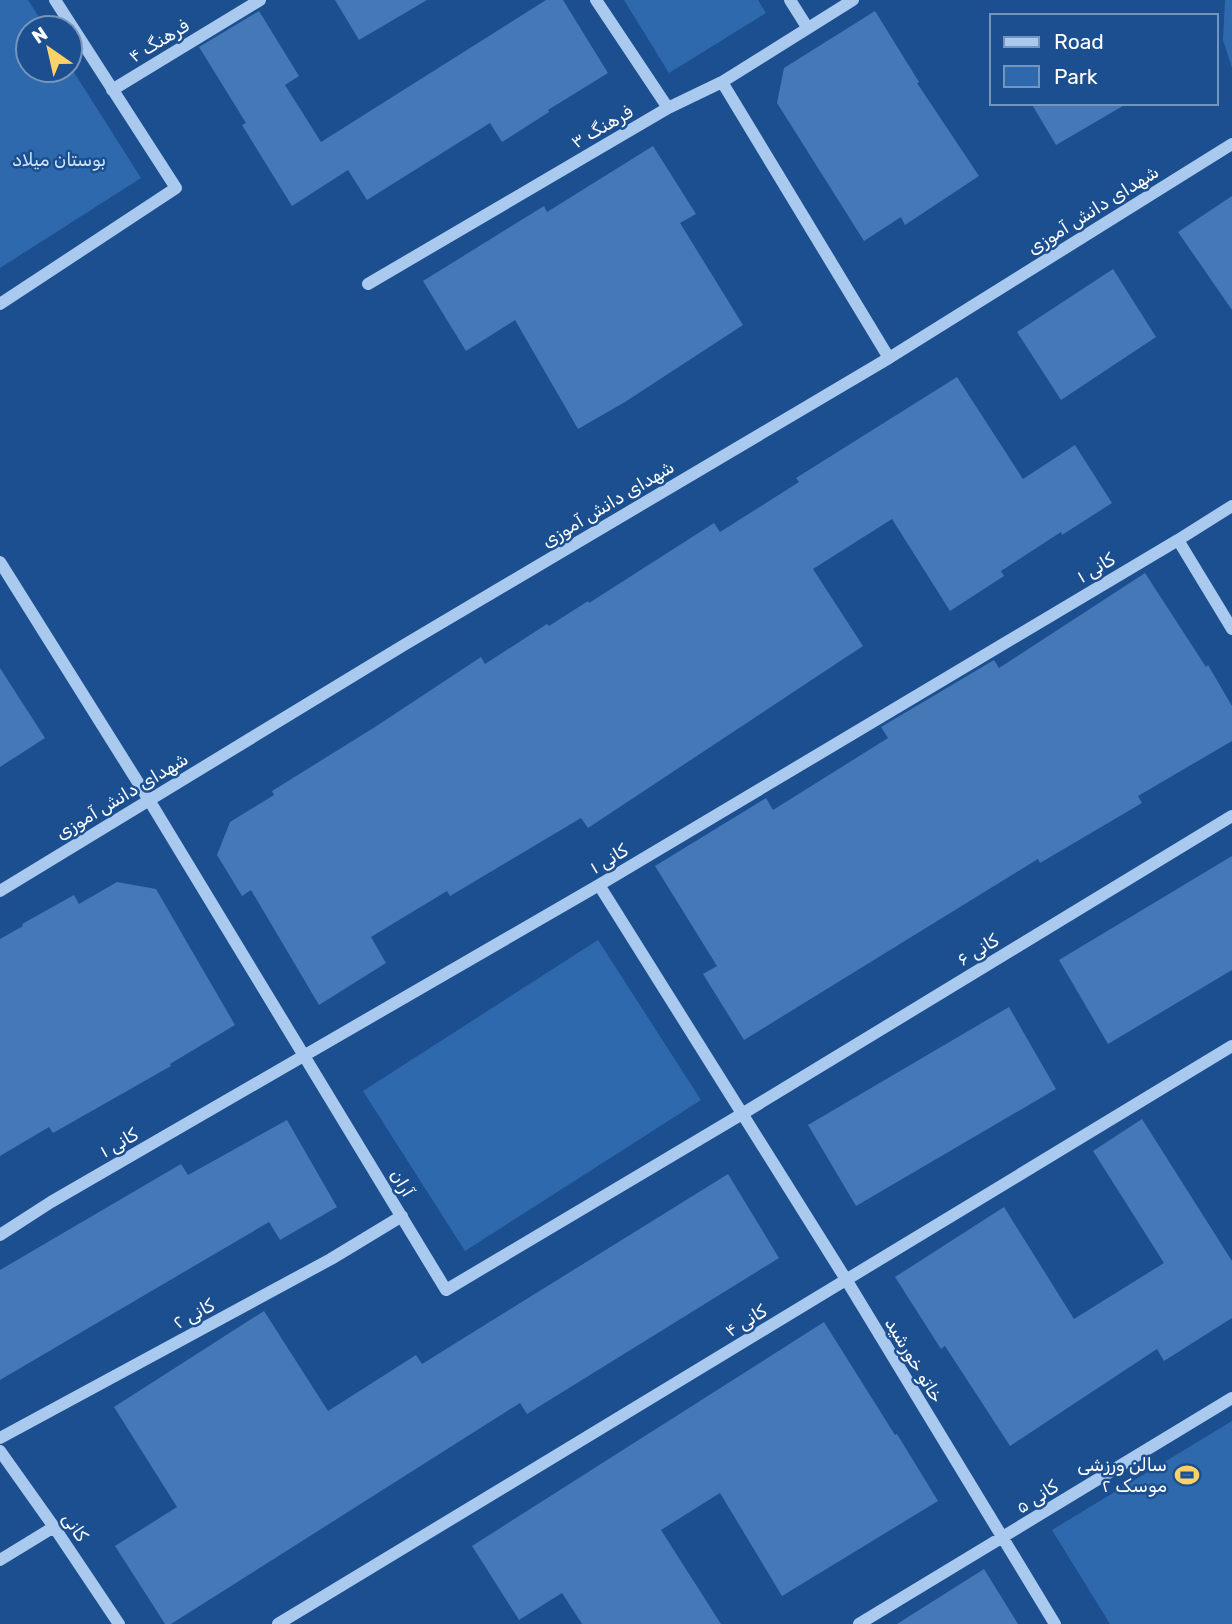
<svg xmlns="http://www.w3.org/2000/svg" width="1232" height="1624" font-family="Rubik,Cairo,sans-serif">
	<rect width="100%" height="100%" fill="#1b4f8f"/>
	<path fill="#2e69ad" d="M0,0H28L46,28H28V70H70V66L141,178L0,268Z
		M624,0H758L766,13L669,73Z
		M1225,0H1232V68L1223,40Z
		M598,940L701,1100L465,1251L363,1091Z
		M1232,1421V1624H1110L1052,1530Z"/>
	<path fill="#4478b7" d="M335,0H427L359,40Z
		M546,0H563L608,73L548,110L549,112L502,142L490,123L367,200L348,170L292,206L242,125L246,123L199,47L259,11L299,76L285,85L321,142Z
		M875,11L919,82L917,83L979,176L905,225L901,217L864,241L777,103L784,68Z
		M1031,103H1128L1056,145Z
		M653,146L696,214L680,223L743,325L625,402L578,429L515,320L466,351L423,281L544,206L547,212Z
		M1232,196V310L1178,232Z
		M1113,269L1156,337L1061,400L1017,332Z
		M957,377L1023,479L1075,445L1112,503L1062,535L1061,532L1001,571L1004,576L950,611L892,519L813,569L863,646L588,828L581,818L450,896L447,891L371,937L386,963L319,1005L251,890L242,896L217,855L230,822L274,795L272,791L375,727L481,657L485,664L547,624L549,626L588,601L589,603L714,523L720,532L799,482L796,478Z
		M1145,573L1206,667L1208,665L1232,706V741L1138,796L1142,803L1040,863L1038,859L744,1040L703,974L717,966L655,866L766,798L773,810L888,738L881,727L994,660L999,668Z
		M0,668L45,738L0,767Z
		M1232,856V970L1108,1044L1059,960Z
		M117,882L156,889L235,1025L170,1064L171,1066L53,1133L49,1127L0,1156V939L23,926L22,924L74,895L79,904Z
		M1009,1007L1056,1089L856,1206L808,1125Z
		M1142,1119L1232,1261V1318L1164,1361L1157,1349L1010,1446L945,1346L941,1349L895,1277L1004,1207L1074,1319L1164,1263L1093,1151Z
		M287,1120L337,1207L280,1240L269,1222L0,1380V1270L181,1164L188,1175Z
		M728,1174L779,1258L527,1414L520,1403L171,1624H165L115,1546L177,1507L114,1407L264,1311L328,1411L416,1355L422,1364Z
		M824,1322L895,1435L897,1434L938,1501L782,1596L720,1493L661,1530L721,1624H582L562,1593L519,1620L472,1546Z
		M984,1569L1018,1624H897Z"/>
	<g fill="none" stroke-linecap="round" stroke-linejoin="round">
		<path stroke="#a9c9ee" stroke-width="12" d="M596,0L668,108
			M790,0L807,27
			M722,82L889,358
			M112,90L260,0
			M368,284L668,108L722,82L853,0
			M0,304L176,188L55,0
			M1178,540L1232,629
			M0,562L149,800L446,1290L742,1114L1232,816
			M599,885L847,1281L1055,1624
			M0,891L404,645L889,358L1232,144
			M0,1235L51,1202L599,885L1178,540L1232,506
			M0,1438L331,1259L402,1216
			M0,1451L54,1527L119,1624
			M0,1560L54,1527
			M278,1624L1232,1046
			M859,1624L1232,1398"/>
	</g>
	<defs>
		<g id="stadium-bare" transform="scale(1.89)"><path d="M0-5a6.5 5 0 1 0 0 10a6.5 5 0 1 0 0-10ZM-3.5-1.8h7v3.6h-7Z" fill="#ffd166" stroke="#1b4f8f" stroke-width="2.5" paint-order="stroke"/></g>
	</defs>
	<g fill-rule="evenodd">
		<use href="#stadium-bare" x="1187" y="1475"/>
	</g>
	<g text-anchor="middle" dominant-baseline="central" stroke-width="5" stroke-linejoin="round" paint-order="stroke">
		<g font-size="18" fill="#fff" stroke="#1b4f8f">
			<text transform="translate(159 41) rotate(-31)">فرهنگ ۴</text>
			<text transform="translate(602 127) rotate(-30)">فرهنگ ۳</text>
			<text transform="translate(1093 210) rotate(-32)">شهدای دانش آموزی</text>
			<text transform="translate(608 504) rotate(-31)">شهدای دانش آموزی</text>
			<text transform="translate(1096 568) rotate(-31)">کانی ۱</text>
			<text transform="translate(122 796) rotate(-31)">شهدای دانش آموزی</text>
			<text transform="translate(609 859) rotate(-31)">کانی ۱</text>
			<text transform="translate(978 950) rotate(-31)">کانی ۶</text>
			<text transform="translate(119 1143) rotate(-30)">کانی ۱</text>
			<text transform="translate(402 1183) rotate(59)">آران</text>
			<text transform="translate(194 1314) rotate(-28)">کانی ۲</text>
			<text transform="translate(746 1321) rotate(-31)">کانی ۴</text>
			<text transform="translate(914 1360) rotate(59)">خاتو خورشید</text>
			<text transform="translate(1037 1497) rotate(-32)">کانی ۵</text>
			<text transform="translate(75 1527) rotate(56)">کانی</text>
		</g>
		<g font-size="18" fill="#cfe3fa" stroke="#1b4f8f">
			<text x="59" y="160">بوستان میلاد</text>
		</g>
		<g font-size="18" fill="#fff" stroke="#1b4f8f" text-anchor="end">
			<text x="1167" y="1465">سالن ورزشی<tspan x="1167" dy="21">موسک ۲</tspan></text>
		</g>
	</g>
	<rect x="990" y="14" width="228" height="91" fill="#1b4f8f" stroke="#7695bc" stroke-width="2"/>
	<rect x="1004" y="37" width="35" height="10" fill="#a9c9ee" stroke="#7695bc" stroke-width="2"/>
	<text x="1054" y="49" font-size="21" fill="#ffffff">Road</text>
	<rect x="1004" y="66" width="35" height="21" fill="#2e69ad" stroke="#7695bc" stroke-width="2"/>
	<text x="1054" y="84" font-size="21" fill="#ffffff">Park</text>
	<g transform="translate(49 49) rotate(326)"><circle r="33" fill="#1b4f8f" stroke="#7695bc" stroke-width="2"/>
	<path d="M0-5L12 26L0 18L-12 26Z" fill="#ffd166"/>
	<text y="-10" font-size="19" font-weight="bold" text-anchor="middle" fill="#ffffff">N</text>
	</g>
</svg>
